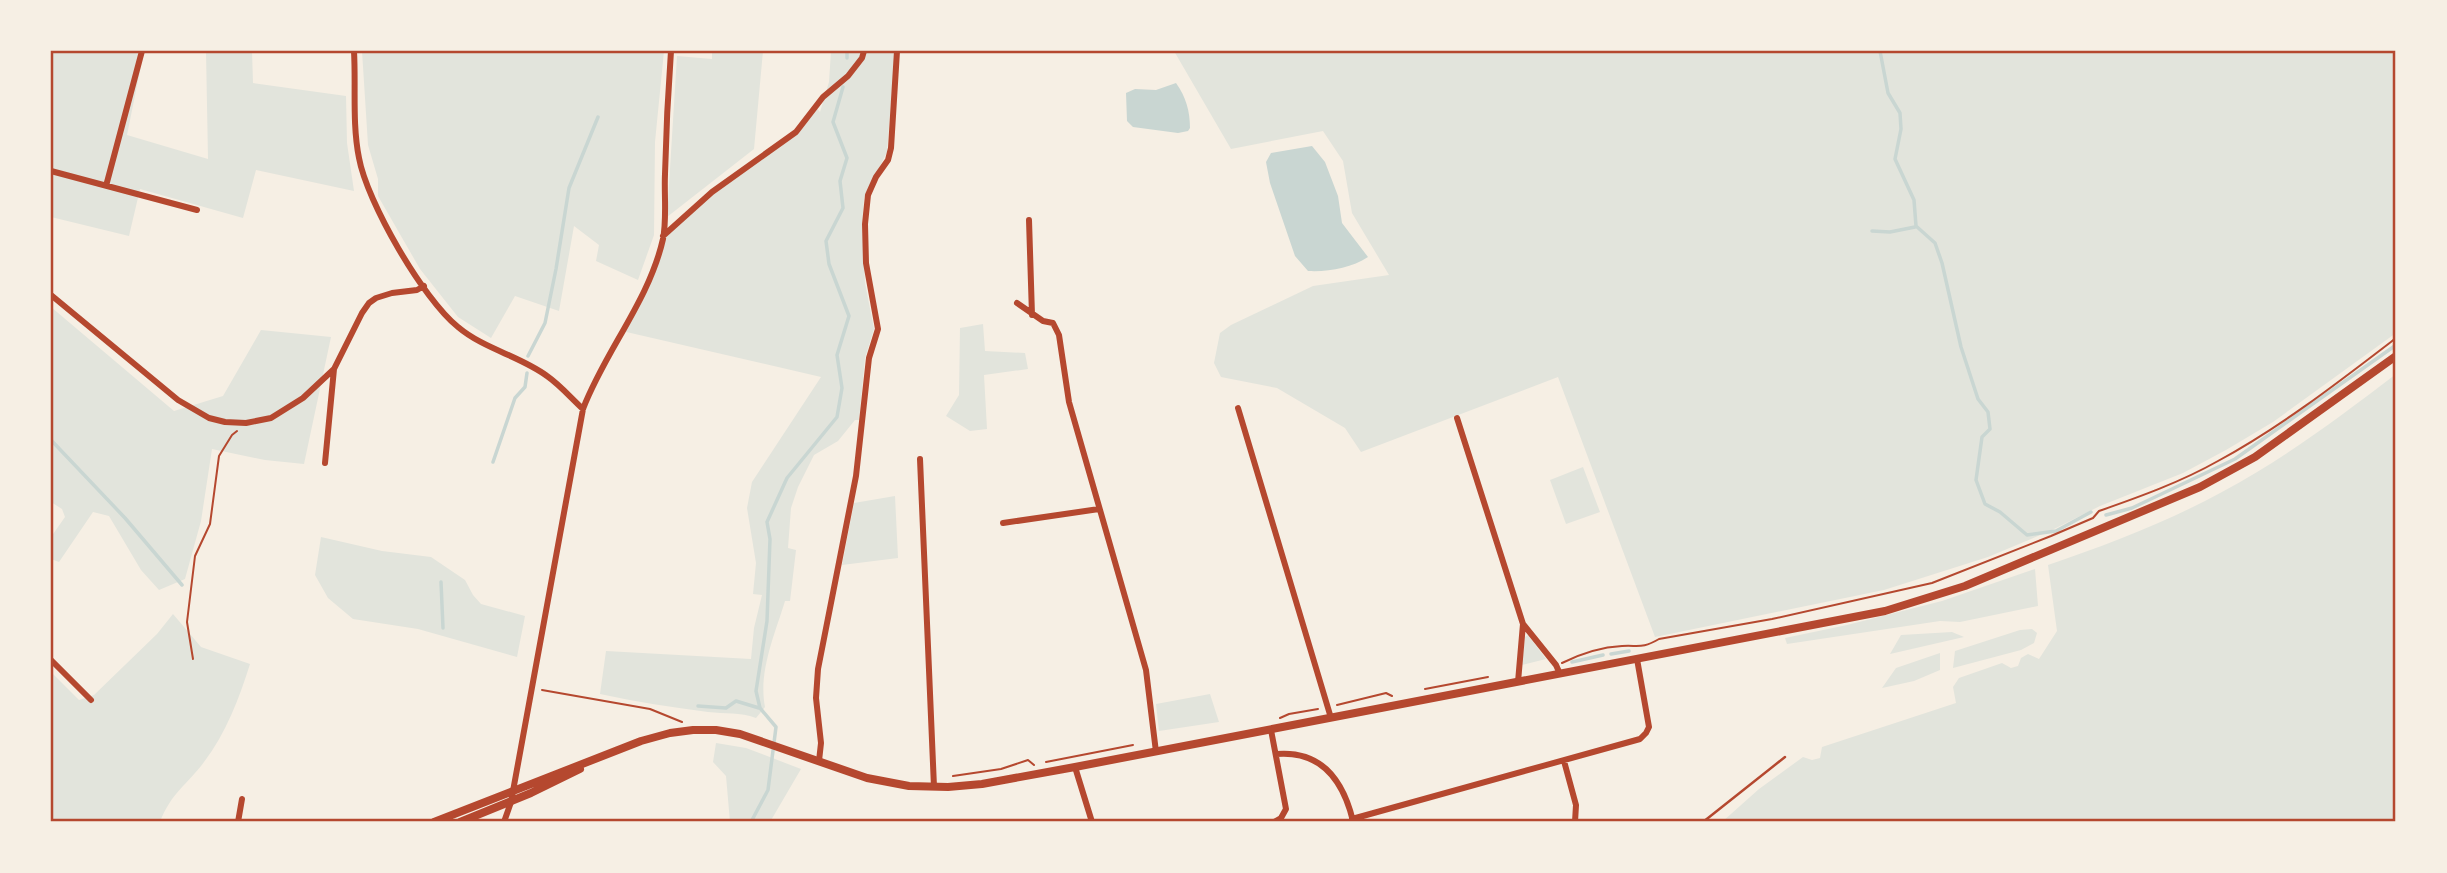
<svg xmlns="http://www.w3.org/2000/svg" width="2447" height="873" font-family="Ubuntu,sans-serif">
	<rect width="100%" height="100%" fill="#f6efe4"/>
	<path fill="#e2e4dc" d="M51,51H144L127,135L208,159L206,51H252L253,83L346,96L347,143L354,191L256,170L243,218L140,189L129,236L51,217Z
		M362,51H664L655,142L654,235L638,280L596,261L599,245L574,226L559,311L515,296L491,338L458,317L420,269L378,196V179L368,145Z
		M712,51H763L754,149L667,217L677,56L712,59Z
		M831,51H895L887,152L864,198L862,223L865,283L874,329L865,358L859,420H855L838,441L814,455L798,487L791,508L788,548L796,550L790,601H785C775,634 758,672 765,707L756,718C740,712 725,714 708,712C672,707 636,702 600,694L606,651L751,659L754,628L762,595L753,594L756,563L747,508L752,482L821,377L622,331L639,300L663,236L687,214L783,141L816,107L820,112L829,82Z
		M1174,51H2396V333L2273,422L2226,450L2183,473L2100,506L2050,531L1988,557L1884,590L1655,637L1558,377L1361,452L1345,428L1277,388L1221,377L1214,363L1220,333L1231,325L1313,286L1389,275L1352,213L1343,161L1323,131L1231,149Z
		M51,307L174,411L223,396L261,330L331,337L304,464L265,460L212,449L201,521L185,579L159,590L141,570L109,516L93,512L59,562L51,559V537L65,517L62,509L51,502Z
		M983,324L985,351L1025,353L1028,369L984,375L987,429L970,431L946,416L959,395L960,328Z
		M2396,374V822H1722L1759,789L1803,757L1812,760L1820,758L1822,747L1956,703L1953,687L1959,678L2002,663L2011,668L2018,666L2021,658L2028,654L2039,659L2057,631L2048,565C2107,545 2167,522 2222,492C2284,459 2341,416 2396,374Z
		M1583,467L1600,512L1566,524L1550,480Z
		M895,496L898,558L842,565L854,503Z
		M321,537L382,551L431,557L465,580L473,595L481,604L525,616L517,657L418,629L353,619L328,598L315,575Z
		M2035,569L2038,606L1960,622L1940,621L1787,644L1785,638L1847,625L1942,601Z
		M173,614L201,647L250,664C239,699 226,733 204,762C187,785 171,793 160,822H51V672L79,700L94,695L157,634Z
		M2032,629L2037,633L2034,643L2021,650L1953,668L1955,651L2020,630Z
		M1952,632L1964,637L1890,654L1901,635Z
		M1528,635L1546,659L1522,665L1525,637Z
		M1940,653V670L1914,681L1882,688L1896,668Z
		M1210,694L1219,722L1159,731L1156,704Z
		M716,743L746,748L801,769L770,822H730L726,776L713,762Z"/>
	<path fill="#c9d6d2" d="M1176,83C1186,97 1190,111 1190,128L1188,131L1178,133L1133,127L1127,121L1126,93L1135,89L1156,90Z
		M1312,146L1325,162L1338,196L1342,223L1368,257C1351,268 1329,272 1308,271L1295,256L1270,183L1266,162L1271,153Z"/>
	<g fill="none" stroke-linecap="round" stroke-linejoin="round">
		<path stroke="#c9d6d2" stroke-width="3.5" d="M1880,51L1888,93L1900,113L1901,129L1895,159L1914,200L1916,226L1935,243L1942,263L1961,347L1978,399L1988,412L1990,429L1982,437L1976,480L1985,504L2000,512L2027,535L2056,531L2091,512
			M847,58V51
			M1872,231L1890,232L1915,227
			M528,356L545,323L556,269L569,188L598,117
			M51,440L125,518L182,585
			M493,462L515,398L525,387L527,373
			M2106,515L2132,508L2235,459L2396,345
			M441,582L443,628
			M1611,654L1629,651
			M1572,662L1603,655
			M698,706L726,708L736,701L759,708
			M751,822L768,790L776,727L760,708L756,691L767,621L770,539L767,522L787,478L837,417L842,388L837,355L849,316L829,264L826,241L843,208L840,181L847,158L833,122L843,87"/>
		<path stroke="#b5482f" stroke-width="2" d="M193,659L187,622L195,556L210,524L219,456L232,435L237,431
			M1562,663C1580,654 1602,647 1622,646C1639,645 1642,649 1659,639L1772,619L1932,583L2051,536L2093,518L2099,511C2139,497 2181,482 2218,461C2281,427 2340,381 2396,338
			M1425,689L1488,677
			M542,690L650,709L682,722
			M1337,705L1386,693L1392,696
			M1280,718L1289,714L1318,709
			M1046,762L1133,745
			M953,776L1001,769L1028,760L1034,765"/>
		<path stroke="#b5482f" stroke-width="2.5" d="M1703,822L1785,757"/>
		<path stroke="#b5482f" stroke-width="6" d="M354,51C356,86 352,123 359,158C367,202 423,299 458,327C484,349 520,356 547,376C560,385 571,398 583,409
			M51,171L197,210
			M106,186L142,51
			M1029,220L1032,315
			M663,236L712,192L796,132L823,97L848,76L862,58L864,51
			M51,295L178,400L209,418L225,422L246,423L271,418L303,398L334,369
			M1017,303L1043,321L1053,323L1059,335L1069,402L1146,670L1156,752
			M1238,408L1331,718
			M1457,418L1523,624L1518,682
			M920,459L934,787
			M325,463L334,369L362,313L369,303L376,298L392,293L417,290L424,286
			M1003,523L1099,509
			M1523,624L1556,665L1560,674
			M51,660L91,700
			M1271,730L1286,809L1281,818L1274,822
			M1276,754C1321,750 1343,780 1353,821
			M819,761L821,743L816,698L818,669L856,476L869,358L878,329L866,263L865,224L868,195L876,177L888,160L891,148L897,51
			M1564,761L1576,805L1575,822
			M1075,767L1092,822
			M1352,819L1640,739L1646,733L1649,727L1637,659
			M238,822L242,799
			M504,822L511,802L583,409C605,351 649,301 663,239C667,219 664,195 665,174C666,133 668,92 671,51"/>
		<path stroke="#b5482f" stroke-width="8" d="M434,822L641,741L670,733L693,730H716L740,734L867,778L909,786L948,787L982,784L1075,767L1885,611L1965,586L2200,487L2255,457L2396,356
			M460,822L531,793L580,769"/>
	</g>
	<rect width="2447" height="873" fill="none" stroke="#f6efe4" stroke-width="105"/>
	<rect x="52" y="52" width="2342" height="768" fill="none" stroke="#b5482f" stroke-width="2.5"/>
</svg>
